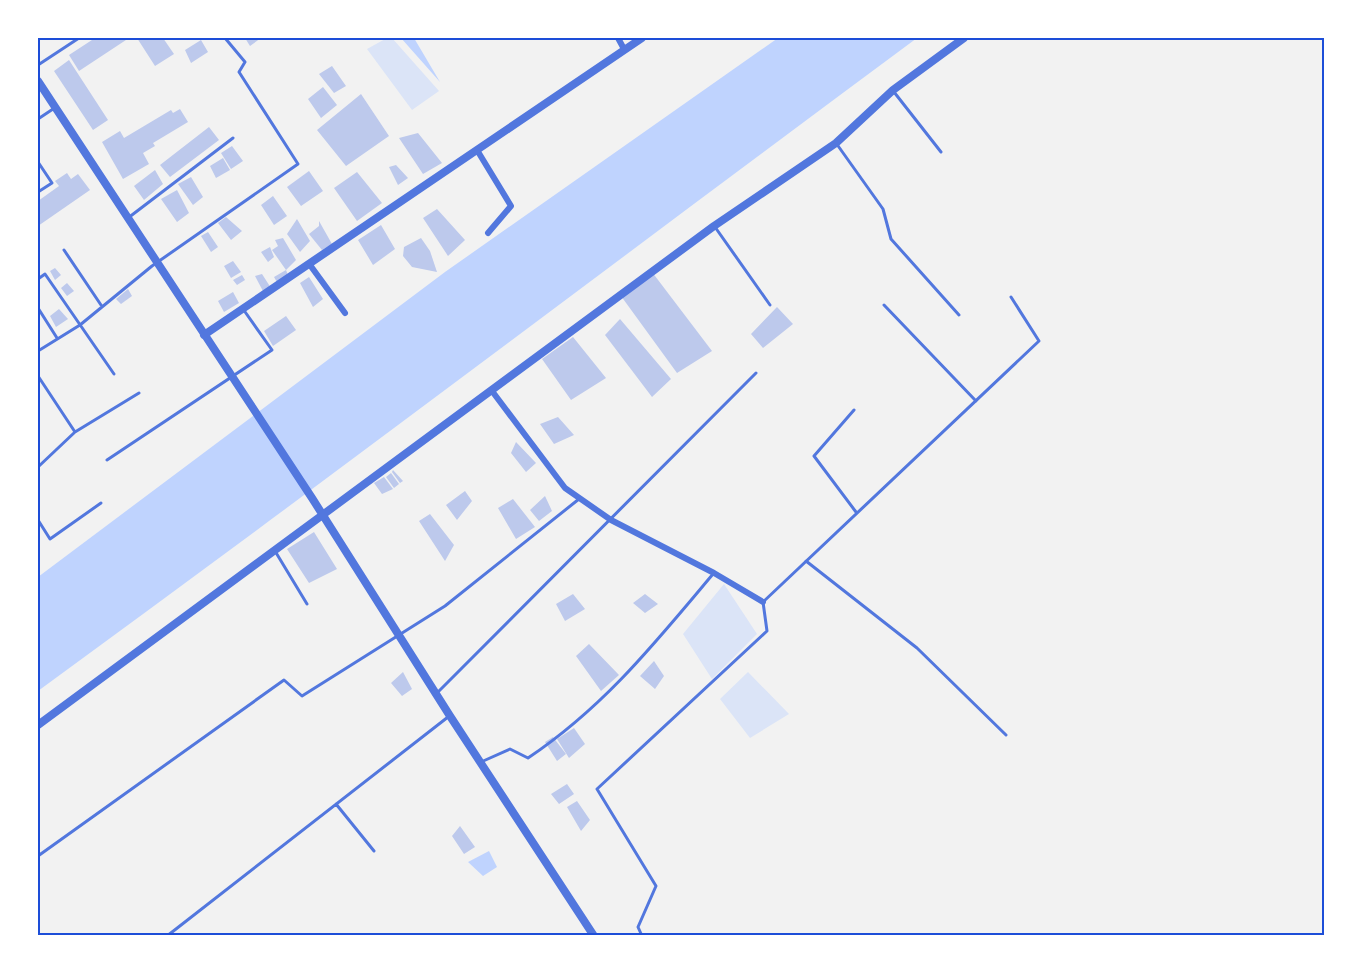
<svg xmlns="http://www.w3.org/2000/svg" width="1362" height="973" font-family="'Noto Sans',sans-serif">
	<rect width="100%" height="100%" fill="#f2f2f2"/>
	<path fill="#dbe4f7" d="M387,38H392L439,91L412,110L367,49Z
		M724,584L757,634L712,679L683,634Z
		M748,672L789,714L750,738L720,699Z"/>
	<path fill="#bfd3fe" d="M401,38H414L440,82Z
		M778,38H917C624,255 333,476 38,691V577L445,272Z
		M489,851L497,867L483,876L468,862Z"/>
	<path fill="#bdc9ec" d="M95,38H129L79,71L69,55Z
		M137,38H163L174,54L155,66Z
		M245,38H261L250,46Z
		M201,40L208,52L191,63L185,50Z
		M69,60L108,120L93,130L54,71Z
		M332,66L346,86L334,93L319,74Z
		M323,87L337,105L321,118L308,99Z
		M361,94L389,136L346,166L317,130Z
		M180,109L188,122L153,143L155,146L143,153L149,164L123,179L102,142L120,131L124,138L171,110L173,113Z
		M209,127L219,140L170,177L160,165Z
		M418,133L442,163L423,174L399,138Z
		M232,146L243,161L231,169L221,153Z
		M223,158L230,170L216,178L210,166Z
		M396,165L408,178L398,185L389,167Z
		M155,170L163,184L144,200L134,186Z
		M309,171L323,191L301,206L287,187Z
		M357,172L382,203L357,221L334,188Z
		M67,173L71,179L78,174L90,190L38,226V201L59,186L55,181Z
		M191,177L203,197L193,205L178,184Z
		M177,190L189,213L177,222L161,199Z
		M273,196L287,216L274,225L261,205Z
		M437,209L465,240L448,256L423,218Z
		M226,217L242,231L231,240L218,223Z
		M297,219L310,241L300,252L287,234Z
		M319,221L332,244L322,250L309,234L319,226Z
		M381,225L395,249L373,265L358,240Z
		M208,232L218,247L211,252L201,236Z
		M283,238L296,260L286,270L272,250L278,246L275,240Z
		M421,238L430,251L437,272L412,267L403,256L404,247Z
		M270,247L274,257L268,262L261,252Z
		M233,261L241,272L231,278L224,266Z
		M55,268L61,275L55,280L50,271Z
		M286,270L289,278L278,284L274,277Z
		M652,272L712,351L677,373L621,296Z
		M262,274L271,288L264,293L255,276Z
		M242,275L245,280L237,285L233,280Z
		M309,277L323,299L313,307L300,283Z
		M67,283L74,291L67,296L61,288Z
		M128,289L132,296L121,304L116,299Z
		M233,292L239,303L224,312L218,301Z
		M777,307L793,324L763,348L751,334Z
		M59,309L68,319L56,327L50,316Z
		M286,316L296,330L273,346L264,331Z
		M620,319L671,379L652,397L605,335Z
		M573,337L606,378L571,400L542,359Z
		M558,417L574,435L554,444L540,424Z
		M516,442L536,463L526,472L511,453Z
		M393,470L403,481L400,483L392,472Z
		M391,473L399,484L394,488L386,477Z
		M384,477L393,489L382,494L374,483Z
		M465,491L472,501L457,520L446,505Z
		M545,496L552,511L539,521L530,510Z
		M513,499L535,527L516,539L498,508Z
		M430,514L454,545L445,561L419,521Z
		M314,532L337,569L309,583L287,549Z
		M573,594L585,609L565,621L556,604Z
		M645,594L658,604L645,613L633,603Z
		M589,644L619,675L601,691L576,656Z
		M654,661L664,676L655,689L640,676Z
		M403,672L412,689L402,696L391,683Z
		M574,728L585,744L569,758L557,739Z
		M553,737L566,754L557,761L545,742Z
		M567,784L574,794L559,804L551,794Z
		M577,801L590,820L581,831L567,807Z
		M460,826L475,847L464,854L452,836Z"/>
	<g fill="none" stroke-linecap="round" stroke-linejoin="round">
		<path stroke="#5277de" stroke-width="3" d="M38,65L79,38
			M894,92L941,152
			M38,119L53,109
			M836,143L883,209L891,239L959,315
			M38,162L52,183L38,192
			M128,218L233,138
			M715,227L770,305
			M64,250L101,305
			M38,279L45,274L114,374
			M884,305L976,401
			M38,308L57,338
			M38,351L80,325L152,266L298,164L239,72L245,62L225,38
			M38,376L75,432
			M854,410L814,456L856,512
			M107,460L272,350L243,309
			M38,467L75,432L139,393
			M38,520L50,539L101,503
			M275,551L307,604
			M806,561L917,648L1006,735
			M436,694L756,373
			M481,762L510,749L528,758C604,707 655,643 713,574
			M336,804L374,851
			M38,856L284,680L302,696L445,606L579,499
			M167,936L448,717
			M642,936L638,927L656,886L597,789L767,631L763,602L1039,341L1011,297"/>
		<path stroke="#5277de" stroke-width="6" d="M618,38L624,49
			M477,150L511,206L488,233
			M310,265L345,313
			M492,391L565,488L611,520L714,573L763,602"/>
		<path stroke="#5277de" stroke-width="8" d="M38,81L312,498L450,716L594,936
			M204,335L642,38
			M38,725L714,226L836,143L893,90L964,38"/>
	</g>
	<rect width="1362" height="973" fill="none" stroke="#ffffff" stroke-width="78"/>
	<rect x="39" y="39" width="1284" height="895" fill="none" stroke="#1d4ed8" stroke-width="2"/>
</svg>
